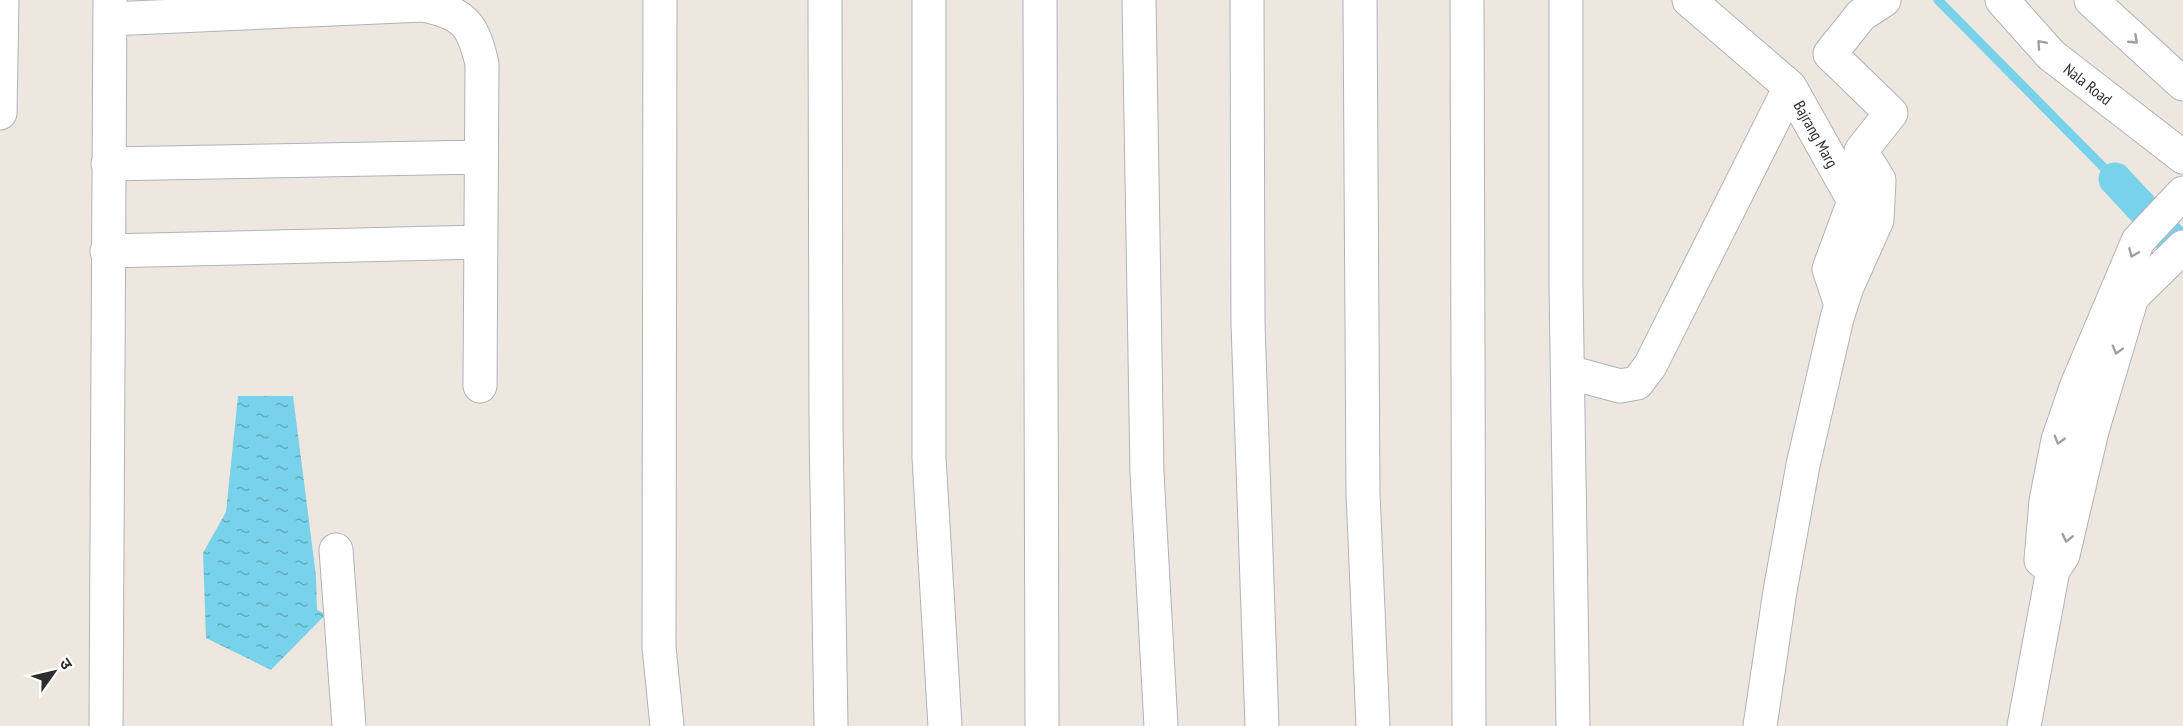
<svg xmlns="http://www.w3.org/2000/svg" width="2183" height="726" font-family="'PT Sans Narrow','Noto Sans Devanagari',sans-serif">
	<defs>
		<pattern id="water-ripples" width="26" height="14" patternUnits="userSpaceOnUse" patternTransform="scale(1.5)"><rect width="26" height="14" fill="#78d2ea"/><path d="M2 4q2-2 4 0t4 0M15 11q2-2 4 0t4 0" fill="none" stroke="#63abbe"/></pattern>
	</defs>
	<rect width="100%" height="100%" fill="#ede7e0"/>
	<path fill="url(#water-ripples)" d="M238,396H293L316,576L317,610L326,614L271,670L206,638L203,553L226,512Z"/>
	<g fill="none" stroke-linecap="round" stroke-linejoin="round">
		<path stroke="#78d2ea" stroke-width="9" d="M1938,0L2115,179"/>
		<path stroke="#78d2ea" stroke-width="33" d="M2115,179L2183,252"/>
		<g stroke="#b0b3bc" stroke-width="35">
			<path id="minor" d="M660,0L659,647L667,726
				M825,0L826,428L831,726
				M929,0V458L945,726
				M1040,0L1042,726
				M1139,0L1147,473L1161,726
				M1247,0L1248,324L1262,726
				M1360,0L1363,493L1373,726
				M1467,0L1469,726
				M1566,0V288L1573,726
				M1689,0L1790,87L1854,201L1829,269L1841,305
				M2002,0L2051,55L2183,157
				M2091,0L2183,84
				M110,19L423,5C464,13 473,24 482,64L480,386
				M0,113L2,0
				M108,164L481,157
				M107,251L481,242
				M1568,372L1620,386L1637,383L1650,366L1790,87
				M336,550L349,726
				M106,726L110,0"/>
		</g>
		<g stroke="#b0b3bc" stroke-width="35">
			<path id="tertiary" d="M2053,570L2041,560L2046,501L2058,440L2077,385L2138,241L2183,193
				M1760,726L1780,591L1803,465L1837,318L1847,287L1877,220L1879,180L1861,151L1891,113L1830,54L1861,15L1884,0
				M2024,726L2053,570L2063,555L2092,431L2132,297L2183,247"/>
		</g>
		<use href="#minor" stroke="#fff" stroke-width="33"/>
		<use href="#tertiary" stroke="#fff" stroke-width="33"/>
	</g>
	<defs><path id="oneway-chevron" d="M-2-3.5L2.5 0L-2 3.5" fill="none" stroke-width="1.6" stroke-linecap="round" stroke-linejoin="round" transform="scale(1.5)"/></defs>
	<g stroke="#a0a0a0">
		<use href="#oneway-chevron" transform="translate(2134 40) rotate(43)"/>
		<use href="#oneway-chevron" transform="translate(2041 44) rotate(-131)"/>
		<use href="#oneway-chevron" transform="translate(2133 253) rotate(113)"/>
		<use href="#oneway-chevron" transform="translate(2117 350) rotate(106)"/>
		<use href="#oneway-chevron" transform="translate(2059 440) rotate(105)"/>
		<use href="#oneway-chevron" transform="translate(2067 538) rotate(103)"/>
	</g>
	<g text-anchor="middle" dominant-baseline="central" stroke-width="6" stroke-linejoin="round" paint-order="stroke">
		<g font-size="16" fill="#2d2d2d" stroke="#fff">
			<text transform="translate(2088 84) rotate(38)">Nala Road</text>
			<text transform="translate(1816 134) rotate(61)">Bajrang Marg</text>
		</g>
	</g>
	<g transform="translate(54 672) rotate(56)" stroke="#ffffff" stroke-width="4.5" paint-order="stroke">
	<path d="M0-4.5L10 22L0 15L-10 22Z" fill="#2d2d2d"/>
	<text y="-9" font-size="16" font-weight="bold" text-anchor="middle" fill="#2d2d2d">उ</text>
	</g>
</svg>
